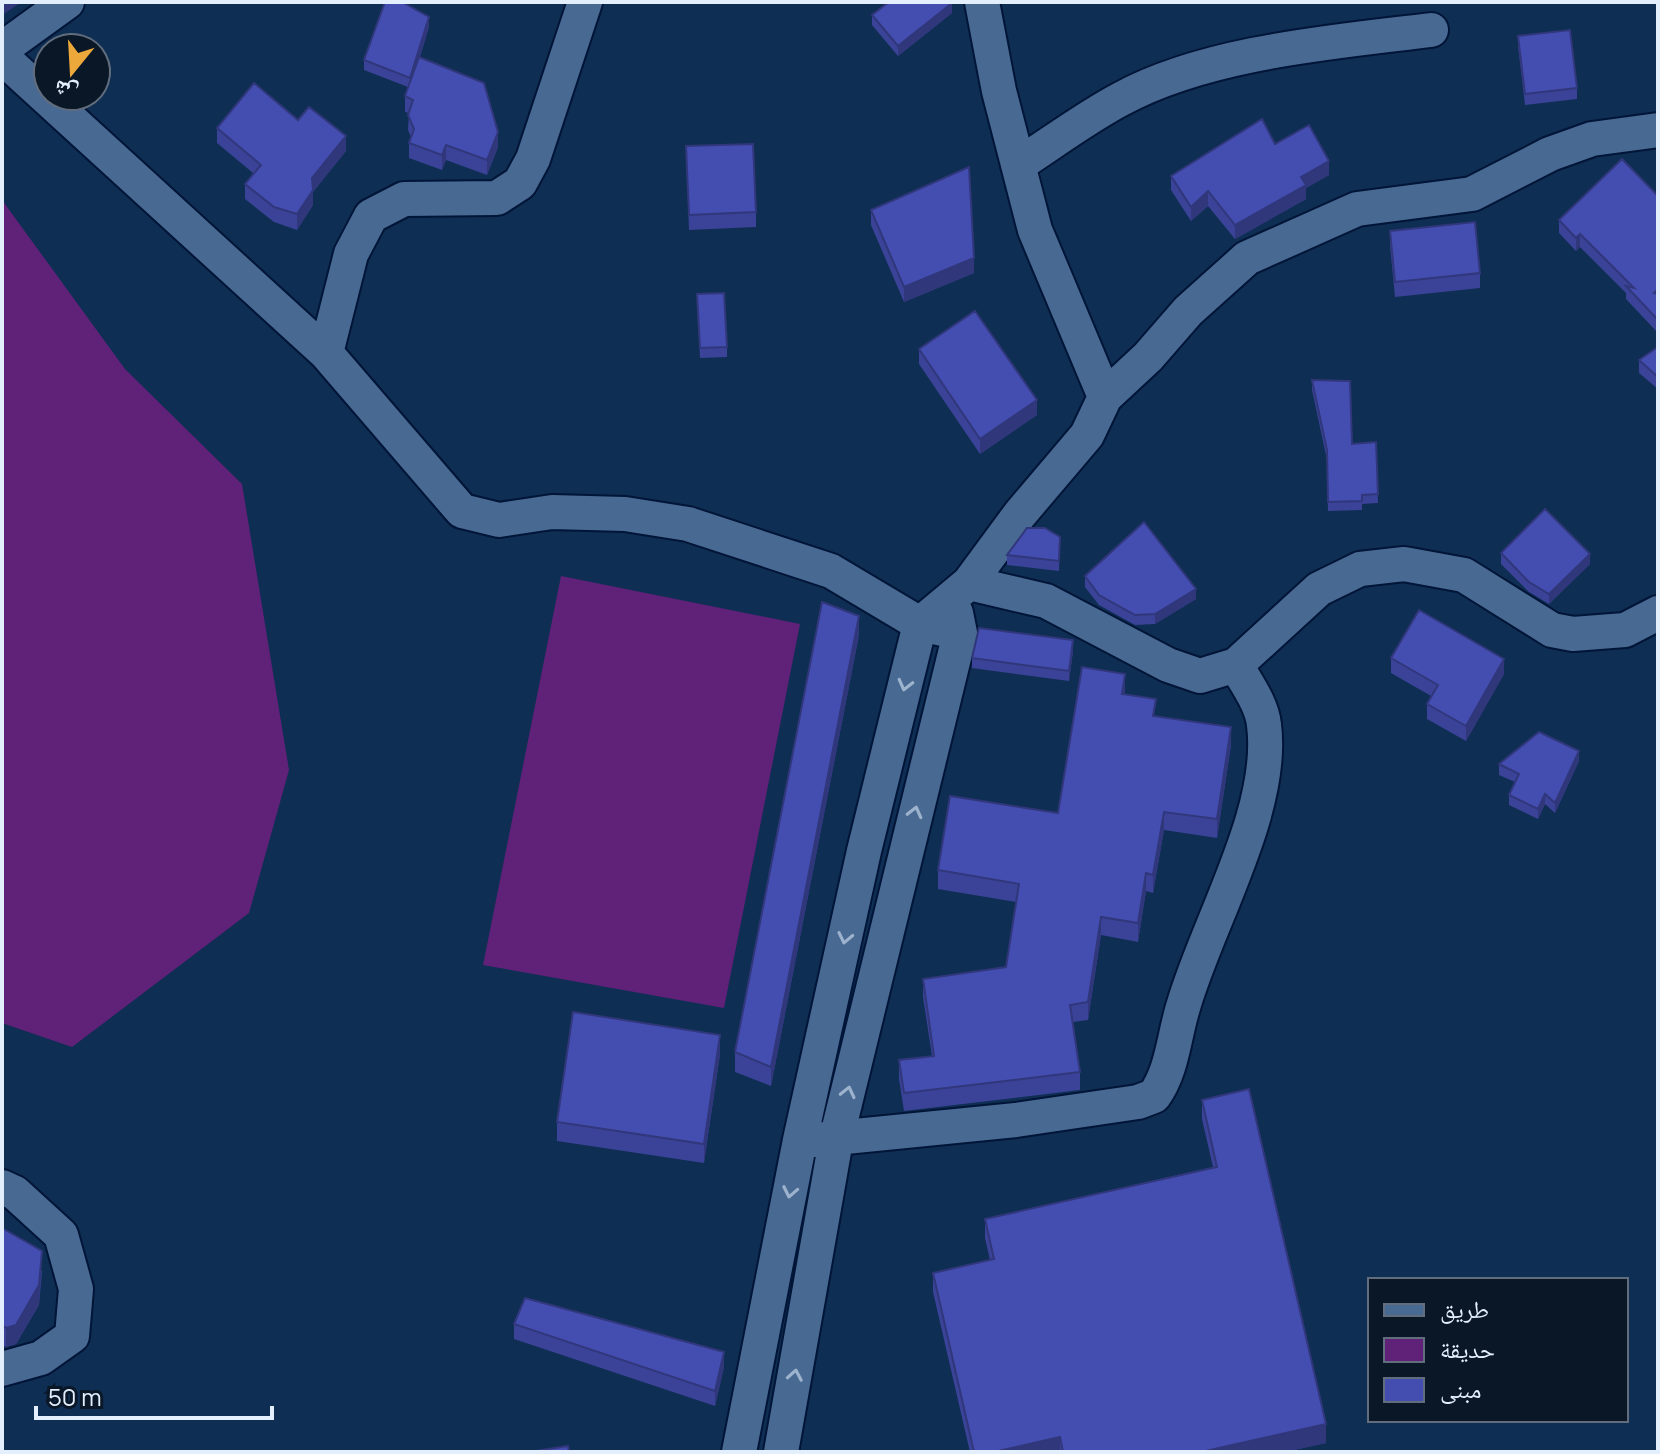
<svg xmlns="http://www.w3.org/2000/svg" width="1660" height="1454" font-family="Manrope,'Noto Naskh Arabic',sans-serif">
	<rect width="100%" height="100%" fill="#0f2e53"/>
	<path fill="#602179" d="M2,200L125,369L242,484L289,770L249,913L72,1047L2,1023Z
		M561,576L800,624L724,1008L483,965Z"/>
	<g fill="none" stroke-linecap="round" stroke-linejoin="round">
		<g stroke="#001537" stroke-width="38">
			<path id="street" d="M982,2L999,91L1035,230L1105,397
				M2,49L67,2
				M2,57L326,353L462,511L499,520L552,512L625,514L688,524L831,571L920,624L960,633
				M1018,165C1052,143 1085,118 1121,99C1207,52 1334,42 1431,30
				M326,353L351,254L371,216L404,199L497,198L520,183L533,159L585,2
				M969,583L1046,601L1168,665L1200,676L1236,665L1319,589L1360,569L1404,564L1464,575L1552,630L1573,634L1625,630L1658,613
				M815,1140L1016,1120L1138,1102L1154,1096C1173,1070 1174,1034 1184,1004C1208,922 1275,810 1264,725C1262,704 1246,683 1236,665
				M2,1187L15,1193L61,1235L76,1289L72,1336L41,1358L2,1369
				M739,1452L800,1140L864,851L920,624L969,583L1020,514L1087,435L1105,397L1148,357L1188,311L1247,258L1357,209L1472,194L1550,154L1592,139L1658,130
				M781,1452L836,1140L960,633L956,613"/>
		</g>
		<use href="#street" stroke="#486992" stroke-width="34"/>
	</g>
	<path fill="#3a4397" d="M952,13L898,56L872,25V15Z
		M429,27L420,57L498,147L487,175L446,160L442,170L409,158V143L411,137L408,130L409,113L405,112V96L408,87L364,70V60Z
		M1518,36L1577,88V99L1525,105L1518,46Z
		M298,120L346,151L313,192V205L297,230L274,222L245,199V184L253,173L217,143V128Z
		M1275,144L1329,175L1306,188V199L1235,239L1208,206L1191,221L1171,190V176Z
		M686,146L756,212V227L689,230Z
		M1658,196V333L1626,299V293L1580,247L1576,251L1559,233V220Z
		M871,210L974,273L904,302L871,225Z
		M1390,231L1480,273V288L1395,297L1390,246Z
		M697,304L727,347V357L700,358Z
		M1658,347V389L1639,373V360Z
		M919,349L1037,415L980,454L919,364Z
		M1312,380L1352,444L1376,442L1378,503L1362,504V510L1328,511L1327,460L1312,390Z
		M1060,537L1059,571L1007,565V555Z
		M1501,553L1590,564L1549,604L1529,592L1501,564Z
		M1085,576L1196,599L1155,624L1135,625L1099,605L1085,587Z
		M859,635L771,1086L735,1072V1052Z
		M1073,651L1069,681L972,668V658Z
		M1391,658L1504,674L1466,741L1427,719V704L1431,696L1391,673Z
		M1125,694L1156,716L1231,745L1217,838L1164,830L1153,893L1146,891L1138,942L1101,935L1088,1020L1073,1022L1080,1072V1090L904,1111L899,1079V1060L932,1056L923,997V979L1006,967L1016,902L938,889V870L1058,813Z
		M1579,761L1555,813L1545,804L1538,819L1509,805V795L1515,782L1499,775V764Z
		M720,1054L704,1163L557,1141V1122Z
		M1202,1100L1326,1443L1285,1452H970L933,1292V1273L990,1260L985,1238V1219L1213,1167L1202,1119Z
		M2,1228L42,1271L39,1305L16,1344L6,1347L2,1345Z
		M514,1324L724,1367L715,1406L514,1339Z"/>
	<path fill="#30377b" d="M2,2H22L2,15Z
		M952,3V13L898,56V46Z
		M429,17V27L410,88V78Z
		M498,132V147L487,175V160Z
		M346,136V151L313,192V205L297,230V214L312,178Z
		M446,145V160L442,170V155Z
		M1329,161V175L1306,188V199L1235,239V225L1301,177Z
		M1208,191V206L1191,221V207Z
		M1580,234V247L1576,251V238Z
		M974,258V273L904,302V287Z
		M1037,400V415L980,454V439Z
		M1590,554V564L1549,604V594Z
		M1196,589V599L1155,624V614Z
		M859,616V635L771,1086V1067Z
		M1073,640V651L1069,681V671Z
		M1504,659V674L1466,741V726Z
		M1125,674V692L1122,712V694Z
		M1231,727V745L1217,838V819Z
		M1579,751V761L1555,813V803Z
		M1545,794V804L1538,819V809Z
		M1164,812V830L1153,893V875Z
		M1146,873V891L1138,942V923Z
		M1101,917V935L1088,1020V1002Z
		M720,1035V1054L704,1163V1144Z
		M42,1251L39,1305L16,1344L6,1347V1328Z
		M724,1352V1367L715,1406V1391Z
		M1326,1424V1443L1285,1452H1201Z
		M1060,1437V1452H994Z"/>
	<path fill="#444eb0" stroke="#30377b" stroke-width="2" d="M385,2H402L429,17L410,78L364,60Z
		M889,2H952V3L898,46L872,15Z
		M1570,30L1577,88L1525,94L1518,36Z
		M419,57L484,83L498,132L487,160L446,145L442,155L409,143L414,129L408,115L413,100L405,96Z
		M254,83L298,120L309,107L346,136L312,178L313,190L297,214L274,207L245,184L261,165L217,128Z
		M1262,119L1275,144L1309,125L1329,161L1301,177L1306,185L1235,225L1208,191L1191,207L1171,176Z
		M753,144L756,212L689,215L686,146Z
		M1622,159L1658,196V289L1654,293L1658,294V320L1626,286L1634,288L1580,234L1576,238L1559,220Z
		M969,167L974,258L904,287L871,210Z
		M1475,222L1480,273L1395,282L1390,231Z
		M724,293L727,347L700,348L697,294Z
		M975,311L1037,400L980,439L919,349Z
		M1658,347V377L1639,360Z
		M1312,380L1350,381L1352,444L1376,442L1378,494L1362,495V501L1328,502L1327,450Z
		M1545,509L1590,554L1549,594L1529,582L1501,553Z
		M1144,522L1196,589L1155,614L1135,615L1099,595L1085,576Z
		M1027,528H1045L1060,537L1059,561L1007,555Z
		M822,602L859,616L771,1067L735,1052Z
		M1419,610L1504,659L1466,726L1427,704L1438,685L1391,658Z
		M979,628L1073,640L1069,671L972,658Z
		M1082,667L1125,674L1122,694L1156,699L1153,716L1231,727L1217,819L1164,812L1153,875L1146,873L1138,923L1101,917L1088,1002L1070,1005L1080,1072L904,1093L899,1060L934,1056L923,979L1006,967L1019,884L938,870L950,796L1058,813Z
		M1539,732L1579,751L1555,803L1545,794L1538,809L1509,795L1519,774L1499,764Z
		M573,1012L720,1035L704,1144L557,1122Z
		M1249,1089L1326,1424L1201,1452H1063L1060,1437L994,1452H974L933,1273L994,1259L985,1219L1217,1167L1202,1100Z
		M2,1228L42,1251L39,1285L16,1325L6,1328L2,1325Z
		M525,1298L724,1352L715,1391L514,1324Z
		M568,1446L569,1452H529Z"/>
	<defs><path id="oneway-chevron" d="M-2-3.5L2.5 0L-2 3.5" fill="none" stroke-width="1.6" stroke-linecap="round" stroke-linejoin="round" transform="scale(2)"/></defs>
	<g stroke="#9db3cd">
		<use href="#oneway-chevron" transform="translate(905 685) rotate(104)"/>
		<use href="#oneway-chevron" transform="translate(915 812) rotate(-76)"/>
		<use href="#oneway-chevron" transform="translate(845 938) rotate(102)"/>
		<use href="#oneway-chevron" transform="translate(848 1092) rotate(-77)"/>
		<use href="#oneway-chevron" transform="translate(790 1192) rotate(101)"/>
		<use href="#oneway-chevron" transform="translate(795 1375) rotate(-80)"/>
	</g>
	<rect width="1660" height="1454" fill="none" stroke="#e3effd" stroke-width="8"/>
	<rect x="1368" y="1278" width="260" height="144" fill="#0a1727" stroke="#616d7d" stroke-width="2"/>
	<rect x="1384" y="1304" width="40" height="12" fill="#486992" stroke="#616d7d" stroke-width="2"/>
	<text x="1440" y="1318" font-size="24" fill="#e3effd">طريق</text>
	<rect x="1384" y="1338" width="40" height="24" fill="#602179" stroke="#616d7d" stroke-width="2"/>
	<text x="1440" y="1358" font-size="24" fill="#e3effd">حديقة</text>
	<rect x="1384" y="1378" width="40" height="24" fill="#444eb0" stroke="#616d7d" stroke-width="2"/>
	<text x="1440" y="1398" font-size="24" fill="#e3effd">مبنى</text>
	<g transform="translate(72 72) rotate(198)"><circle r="38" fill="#0a1727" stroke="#616d7d" stroke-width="2"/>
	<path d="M0-6L14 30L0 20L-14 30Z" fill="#eda83b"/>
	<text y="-12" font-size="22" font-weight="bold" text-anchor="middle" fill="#e3effd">ش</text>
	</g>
	<path d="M36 1406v12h236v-12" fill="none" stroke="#e3effd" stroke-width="4"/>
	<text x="48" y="1406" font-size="24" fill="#e3effd" stroke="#0a1727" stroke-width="6" paint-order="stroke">50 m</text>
</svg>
